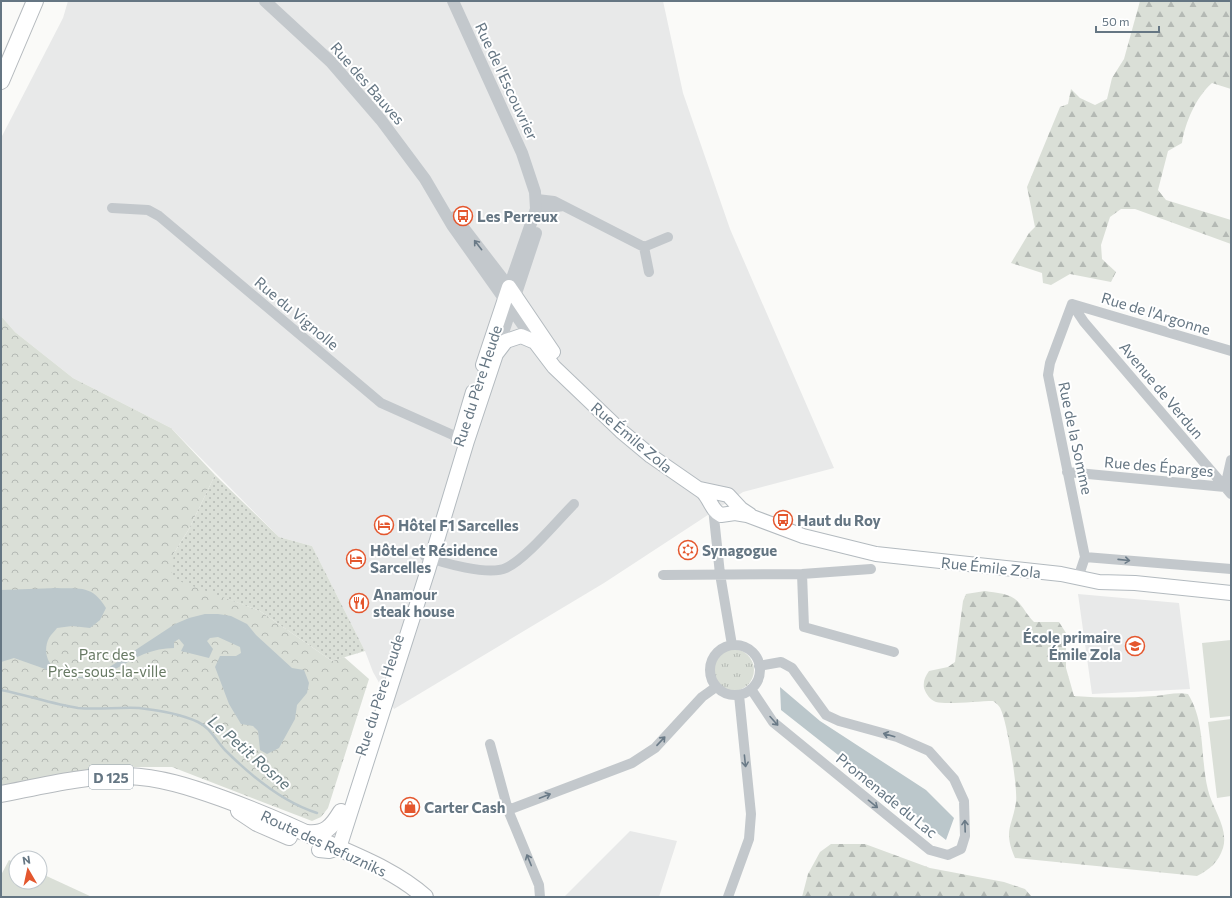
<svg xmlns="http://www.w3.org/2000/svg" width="1232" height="898" font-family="Commissioner,sans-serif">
	<defs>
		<pattern id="grass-tufts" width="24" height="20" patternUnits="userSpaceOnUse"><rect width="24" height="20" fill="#dadfd7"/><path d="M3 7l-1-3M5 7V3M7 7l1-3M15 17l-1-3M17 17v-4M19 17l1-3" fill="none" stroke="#b4b9b4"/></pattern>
		<pattern id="forest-firs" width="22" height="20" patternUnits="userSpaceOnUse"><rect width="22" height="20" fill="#dadfd7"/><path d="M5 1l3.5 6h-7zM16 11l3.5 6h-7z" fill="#b4b9b4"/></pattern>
		<pattern id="park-crowns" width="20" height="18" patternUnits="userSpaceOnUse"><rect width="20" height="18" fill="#dadfd7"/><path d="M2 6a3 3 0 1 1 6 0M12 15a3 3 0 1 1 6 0" fill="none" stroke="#b4b9b4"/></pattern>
		<pattern id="garden-dots" width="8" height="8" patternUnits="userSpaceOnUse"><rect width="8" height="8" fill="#dadfd7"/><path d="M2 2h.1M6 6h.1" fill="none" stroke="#b4b9b4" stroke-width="1.8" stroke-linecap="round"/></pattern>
	</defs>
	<rect width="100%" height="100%" fill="#fafaf8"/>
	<path fill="#e8e9e9" d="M68,1H663L683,93L730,229L834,468L743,492L604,583L394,709L373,672L365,651L312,546L279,537L171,428L73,378L15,332L1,316V138L63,18Z
		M1078,594L1179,603L1190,689L1092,694Z
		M630,831L677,841L659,897H564Z"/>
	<path fill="url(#grass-tufts)" d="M712 670a21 21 0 1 1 42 0a21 21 0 1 1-42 0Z"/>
	<path fill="url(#forest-firs)" d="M1140,1H1231V89L1212,83C1196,97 1185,123 1182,143L1168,151L1158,190L1166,200L1231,220V244L1135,209H1121L1110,217L1101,245L1102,259L1116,272L1111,282L1070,274L1051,285L1043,283L1042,273L1011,263L1029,233L1035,227L1027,187L1060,107L1068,104L1071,89L1080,98L1095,105L1107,99L1112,78L1124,59Z
		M985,591C997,593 1012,593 1020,604C1025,610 1027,615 1034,622H1059L1066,633V668L1074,696C1101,698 1128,698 1155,696C1167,695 1176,692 1188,694C1206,723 1200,758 1208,790C1212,808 1229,828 1223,848C1218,863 1210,869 1197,876L1015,858C1003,830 1012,828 1016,802C1018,788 1007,722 1001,710C1000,706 996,703 993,701C979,701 947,705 936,702C930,700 926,694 924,688C923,681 925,677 929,671L948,667L955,662L963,601L966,594Z
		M831,844H865L930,868L1004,882L1025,889L1032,897H802L808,874L820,852Z"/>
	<path fill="url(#park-crowns)" d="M1,316L15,332L73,378L171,428L215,475L189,529L174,553L226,598L260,611L332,661L344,657L369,679L328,808L321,817L312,821L172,767H125L63,775L1,786Z"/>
	<path fill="url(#garden-dots)" d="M215,475L279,537L312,546L365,651L332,661L260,611L171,578L174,553L189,529Z"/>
	<path fill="#dadfd7" d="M1231,640V716L1210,718L1202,643Z
		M1231,719V796L1217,798L1208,722Z
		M9,860L16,863V882H40V873L92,897H1V875Z"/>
	<path fill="#bbc7cb" d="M57,588C81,589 92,585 106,608L100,620L90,628L72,626L57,628C55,631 51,634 49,638C42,651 48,671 65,671V676L14,658L1,662V590Z
		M205,614H218L231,616L247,624L256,635L292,668L304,670L309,683L307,693L297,705L295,719L279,748L267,754L260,750L258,731L253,726L241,724L229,704L215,667L220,656H236L241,653L240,647L218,637L210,638L207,641L213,649L209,658L181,651L184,645L179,639L174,642V648C164,648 154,650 144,654C118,665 97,687 67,675L81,677L105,670L175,624L189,618Z
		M780,687L820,721L926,790L954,818L946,840L781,710Z"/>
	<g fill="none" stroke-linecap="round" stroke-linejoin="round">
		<path stroke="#bbc7cb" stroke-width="2.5" d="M1,690C27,695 52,704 78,708C98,710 118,707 139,708C157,710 181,714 198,722C211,728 215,740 225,750C251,776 282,802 317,813"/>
		<g stroke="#b3babf" stroke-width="16">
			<path id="secondary" d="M509,287L553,352
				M483,365L509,287
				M459,439L473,392
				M700,489L728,495L741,509L750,515
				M319,850L329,851L339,848L428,570L467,441L496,354L506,341L521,336L535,342L554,367L621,431L651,456L703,492C710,499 712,511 721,515L735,513L747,515L803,536L876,554L1061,574L1099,582L1135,583L1231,593"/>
		</g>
		<g stroke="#b5babe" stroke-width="18">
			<path id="primary" d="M1,81L35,1
				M1,794C42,786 85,775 127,776C160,777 190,787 221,798C257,811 292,826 327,843C361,858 397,872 425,897
				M239,811L257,823L289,837
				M307,833C325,835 332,827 341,812"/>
		</g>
		<path stroke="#c3c8cc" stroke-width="10" d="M537,199L554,201L644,247L668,237
			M536,207L548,208L564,206
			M112,208L148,210L159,216L381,403L464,440
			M644,247L649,272
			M1072,304L1050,363L1048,375L1085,557L1078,578
			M1072,304L1084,322L1231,494
			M1072,304L1231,351
			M1067,472L1225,487L1231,460
			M713,508L720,574L732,645
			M425,556C442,563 489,576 506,568C526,559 557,521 574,504
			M1085,557L1231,569
			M802,574L804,627L894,652
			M663,575L802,574L871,569
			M710 670a25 25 0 1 1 50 0a25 25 0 1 1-50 0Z
			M751,689L773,722L930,850L948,855L961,849L965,836L964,801L954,779L929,751L897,737L839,721L826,715L792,668L781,662L759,666
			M490,744L508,810L539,885L540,897
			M508,810L632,763L655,748L702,697L716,687
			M728,897L749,839L751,814L739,695"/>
		<path stroke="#c3c8cc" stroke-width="12" d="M265,1L331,62L381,120L425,179L452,225L535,342
			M453,1L522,153L535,192L536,209L509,287
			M455,217L509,287
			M497,351L536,233"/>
		<use href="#secondary" stroke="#fff" stroke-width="14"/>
		<use href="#primary" stroke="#fff" stroke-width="16"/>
	</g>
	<defs><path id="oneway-shaft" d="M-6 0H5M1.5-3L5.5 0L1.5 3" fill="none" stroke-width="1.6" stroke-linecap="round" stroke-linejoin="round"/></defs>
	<g stroke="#6a7a87">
		<use href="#oneway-shaft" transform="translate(478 245) rotate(-128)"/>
		<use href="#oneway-shaft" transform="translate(1124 560) rotate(6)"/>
		<use href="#oneway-shaft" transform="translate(774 721) rotate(48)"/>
		<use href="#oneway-shaft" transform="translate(889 735) rotate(-164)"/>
		<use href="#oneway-shaft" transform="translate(661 741) rotate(-47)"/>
		<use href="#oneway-shaft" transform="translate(745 761) rotate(84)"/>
		<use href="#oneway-shaft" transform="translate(545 796) rotate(-21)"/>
		<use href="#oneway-shaft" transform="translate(873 804) rotate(39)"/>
		<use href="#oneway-shaft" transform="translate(965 826) rotate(-92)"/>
		<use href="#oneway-shaft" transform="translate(529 860) rotate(-112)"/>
	</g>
	<defs>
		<g id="bus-ring" transform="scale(1)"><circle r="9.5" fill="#fff" stroke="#e4572e" stroke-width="1.5"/><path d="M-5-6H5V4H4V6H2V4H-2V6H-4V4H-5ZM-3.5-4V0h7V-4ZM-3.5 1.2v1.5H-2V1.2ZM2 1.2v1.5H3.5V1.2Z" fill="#e4572e"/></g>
		<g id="hotel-ring" transform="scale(1)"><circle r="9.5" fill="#fff" stroke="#e4572e" stroke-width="1.5"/><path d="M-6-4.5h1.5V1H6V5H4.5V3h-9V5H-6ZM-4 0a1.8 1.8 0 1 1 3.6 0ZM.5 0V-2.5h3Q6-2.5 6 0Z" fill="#e4572e"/></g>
		<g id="synagogue-ring" transform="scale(1)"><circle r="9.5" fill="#fff" stroke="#e4572e" stroke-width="1.5"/><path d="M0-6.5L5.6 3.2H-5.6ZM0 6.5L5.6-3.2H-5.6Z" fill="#e4572e"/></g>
		<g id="restaurant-ring" transform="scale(1)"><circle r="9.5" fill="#fff" stroke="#e4572e" stroke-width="1.5"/><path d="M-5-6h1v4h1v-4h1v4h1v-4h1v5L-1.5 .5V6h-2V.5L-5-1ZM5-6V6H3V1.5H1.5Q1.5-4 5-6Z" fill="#e4572e"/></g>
		<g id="school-ring" transform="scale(1)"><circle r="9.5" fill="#fff" stroke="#e4572e" stroke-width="1.5"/><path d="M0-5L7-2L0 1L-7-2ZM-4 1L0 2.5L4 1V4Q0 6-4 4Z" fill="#e4572e"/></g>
		<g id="shop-ring" transform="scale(1)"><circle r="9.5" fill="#fff" stroke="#e4572e" stroke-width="1.5"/><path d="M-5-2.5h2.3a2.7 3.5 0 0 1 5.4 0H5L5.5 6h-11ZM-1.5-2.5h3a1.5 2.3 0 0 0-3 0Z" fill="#e4572e"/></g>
	</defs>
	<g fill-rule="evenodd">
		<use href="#bus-ring" x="463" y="216"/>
		<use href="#bus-ring" x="783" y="520"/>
		<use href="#hotel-ring" x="384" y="525"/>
		<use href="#synagogue-ring" x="688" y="550"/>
		<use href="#hotel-ring" x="356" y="559"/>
		<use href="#restaurant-ring" x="359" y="603"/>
		<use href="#school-ring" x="1135" y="646"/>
		<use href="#shop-ring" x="410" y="807"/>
	</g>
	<g text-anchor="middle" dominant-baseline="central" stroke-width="4" stroke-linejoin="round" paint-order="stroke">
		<rect fill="#fff" stroke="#939fa8" stroke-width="1" x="89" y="765" width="44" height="24" rx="3"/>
		<g font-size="14" font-weight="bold" fill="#657683">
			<text x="111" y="777">D 125</text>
		</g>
		<g font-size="15" fill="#657683" stroke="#fff">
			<text transform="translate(507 81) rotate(65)">Rue de l'Escouvrier</text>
			<text transform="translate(368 83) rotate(49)">Rue des Bauves</text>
			<text transform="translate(297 313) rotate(40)">Rue du Vignolle</text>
			<text transform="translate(1156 313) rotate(17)">Rue de l'Argonne</text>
			<text transform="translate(477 386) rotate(-72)">Rue du Père Heude</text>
			<text transform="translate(1162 390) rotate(50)">Avenue de Verdun</text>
			<text transform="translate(632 437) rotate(40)">Rue Émile Zola</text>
			<text transform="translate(1076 438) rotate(78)">Rue de la Somme</text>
			<text transform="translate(1159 466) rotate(5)">Rue des Éparges</text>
			<text transform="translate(991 567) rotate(6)">Rue Émile Zola</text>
			<text transform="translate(379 695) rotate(-72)">Rue du Père Heude</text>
			<text transform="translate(887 795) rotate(39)">Promenade du Lac</text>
			<text transform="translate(324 843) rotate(25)">Route des Refuzniks</text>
		</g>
		<g font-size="15" font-weight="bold" fill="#657683" stroke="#fff" text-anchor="start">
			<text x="477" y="216">Les Perreux</text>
			<text x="797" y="520">Haut du Roy</text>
			<text x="398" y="525">Hôtel F1 Sarcelles</text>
			<text x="370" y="550">Hôtel et Résidence<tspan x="370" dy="17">Sarcelles</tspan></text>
			<text x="702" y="550">Synagogue</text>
			<text x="373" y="594">Anamour<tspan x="373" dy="17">steak house</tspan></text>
			<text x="1121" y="637" text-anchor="end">École primaire<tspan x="1121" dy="17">Émile Zola</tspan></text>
			<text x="424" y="807">Carter Cash</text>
		</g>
		<g font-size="15" fill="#687a64" stroke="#fff">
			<text x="107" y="654">Parc des<tspan x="107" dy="17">Près-sous-la-ville</tspan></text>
		</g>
		<g font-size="16" font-style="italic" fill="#60757c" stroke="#fff">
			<text transform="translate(250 752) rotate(41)">Le Petit Rosne</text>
		</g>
	</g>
	<rect width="1232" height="898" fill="none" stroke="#657683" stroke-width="4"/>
	<g transform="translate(28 870) rotate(351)"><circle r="19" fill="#ffffff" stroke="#c1c8cd"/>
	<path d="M0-3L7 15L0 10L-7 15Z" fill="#e4572e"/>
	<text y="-6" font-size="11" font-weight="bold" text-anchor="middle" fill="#657683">N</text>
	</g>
	<path d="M1096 26v6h63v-6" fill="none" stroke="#657683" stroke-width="2"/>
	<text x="1102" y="26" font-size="12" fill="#657683" stroke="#ffffff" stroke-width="3" paint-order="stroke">50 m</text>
</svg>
